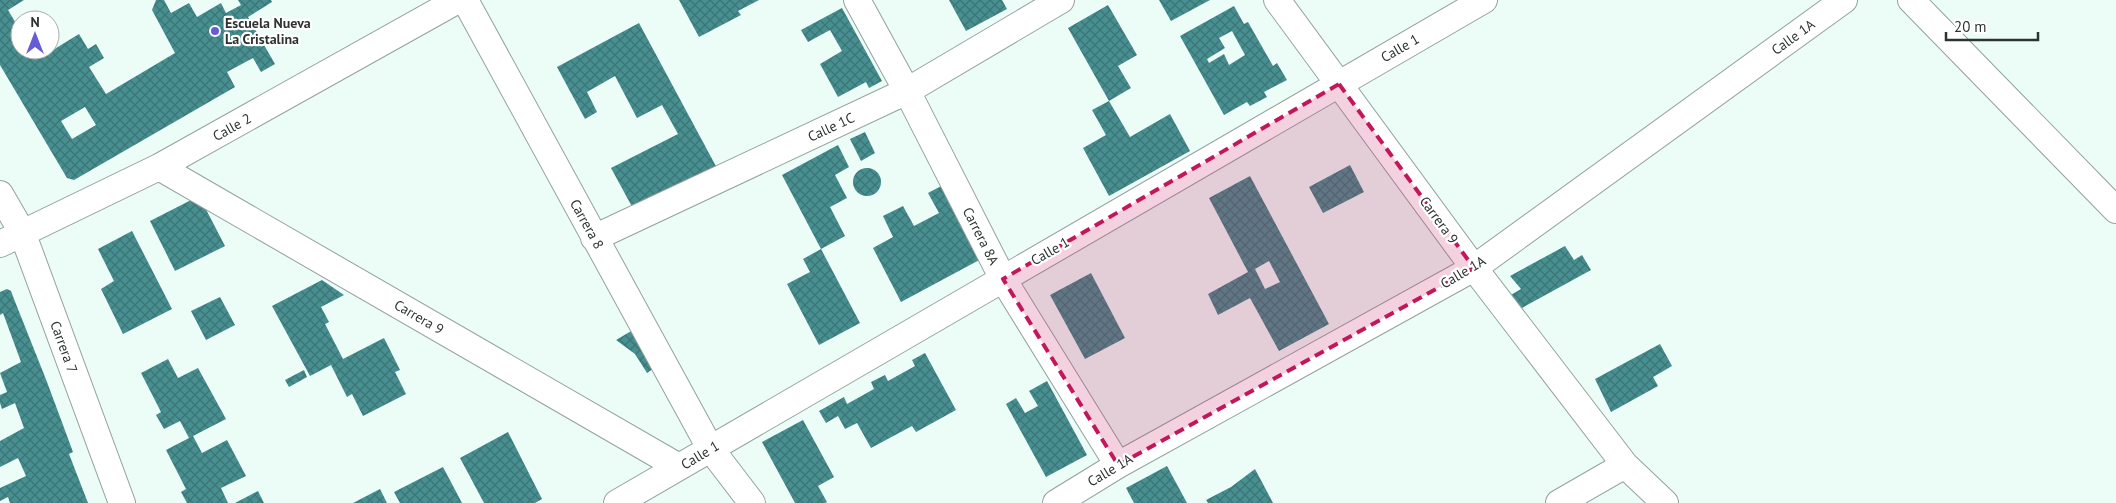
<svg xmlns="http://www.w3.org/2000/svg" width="2116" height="503" font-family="'PT Sans',sans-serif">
	<defs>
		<pattern id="building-cross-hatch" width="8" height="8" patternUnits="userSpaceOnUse" patternTransform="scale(1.25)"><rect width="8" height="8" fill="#478f90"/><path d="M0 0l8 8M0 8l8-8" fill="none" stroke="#3c7576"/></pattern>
	</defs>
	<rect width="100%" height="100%" fill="#ecfcf7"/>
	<path fill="url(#building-cross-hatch)" fill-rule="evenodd" d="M0,0H24L8,10L20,30V50H46L48,53L79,34L88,49L96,44L104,58L89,67L106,94L175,53L152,10L156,0H164L171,13L189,3L197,17L221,3L226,13L241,5L238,0H271L272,2L248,17L275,64L261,72L253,58L227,72L235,87L74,180L67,178L0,65ZM85,107L96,125L72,139L61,121Z
		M679,0H759L738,11L741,15L699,37Z
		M949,0H1002L1007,9L966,31Z
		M1159,0H1210L1171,21Z
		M1108,5L1137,55L1118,66L1131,88L1109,101L1068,28Z
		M1234,6L1244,24L1248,22L1273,66L1277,63L1287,80L1264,92L1267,97L1250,106L1247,102L1224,115L1180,36ZM1232,31L1245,55L1229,65L1224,54L1209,63L1207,59L1225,48L1219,38Z
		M842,8L882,81L869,88L866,82L838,97L820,64L842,51L830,30L808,42L801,30Z
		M639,23L718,170L636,214L611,168L678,134L662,105L637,118L615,76L587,92L597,112L585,119L557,67Z
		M1109,101L1130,137L1170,114L1190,151L1109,196L1083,148L1106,135L1092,110Z
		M865,132L875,153L861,161L850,139Z
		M838,145L849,167L835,175L847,198L830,207L845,236L821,249L782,175Z
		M1350,165L1364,192L1323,213L1309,187Z
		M853 182a14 14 0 1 1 28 0a14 14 0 1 1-28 0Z
		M1250,176L1329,324L1279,351L1250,298L1218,315L1208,294L1248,272L1209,198ZM1269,261L1280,282L1265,289L1255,269Z
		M945,184L983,258L901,302L873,248L893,237L883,216L903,206L914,226L939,213L928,193Z
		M199,196L225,246L175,271L150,221Z
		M132,231L172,309L123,334L101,289L114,281L98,249Z
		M1565,246L1574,260L1582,255L1591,270L1520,309L1509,296L1521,289L1510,276Z
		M821,249L860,323L819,345L787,284L810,272L803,259Z
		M1091,273L1125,338L1085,359L1050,295Z
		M322,280L344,295L321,307L329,322L325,324L343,359L384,338L400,370L395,372L406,394L363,416L352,394L347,397L331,365L310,376L272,306Z
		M7,289L11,291L14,299L47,382L73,452L69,454L88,503H10L8,497L0,501V488L26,476L18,458L0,467V441L24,428L15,403L2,409L0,403V395L7,392L0,373L21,362L3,313L0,315V292Z
		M220,297L235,325L206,340L191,311Z
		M638,327L660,364L647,373L635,354L616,340Z
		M1660,344L1672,366L1653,377L1658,386L1611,412L1595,379Z
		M925,353L956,410L916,432L912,426L871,448L857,423L845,429L838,416L826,423L819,411L844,397L847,404L874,389L871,382L885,375L888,381L915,366L912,360Z
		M168,359L178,378L198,368L226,419L193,436L202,453L227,440L246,476L221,488L228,503H187L181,492L186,489L166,450L189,438L180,421L164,429L156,415L161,412L141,373Z
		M304,370L307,377L289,387L285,380Z
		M1047,381L1087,455L1046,477L1006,404L1016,398L1025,413L1038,406L1029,391Z
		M803,420L834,477L818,486L827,502L825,503H795L762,442Z
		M508,432L542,499L535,503H484L460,458Z
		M1167,466L1187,503H1134L1126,488Z
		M443,467L462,503H400L394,492Z
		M1255,469L1273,503H1208L1206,500L1231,487Z
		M380,489L387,503H353Z
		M258,491L264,503H235Z"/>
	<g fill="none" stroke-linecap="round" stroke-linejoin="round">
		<g stroke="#93a29d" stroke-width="28">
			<path id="street" d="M465,0L710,448L752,503
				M857,0L907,91L1003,279L1118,465
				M1277,0L1474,268L1625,465L1665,503
				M1911,0L2116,210
				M159,167L679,467
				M0,194L22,232L122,503
				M594,238L907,91L1061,0
				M0,244L159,167L458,0
				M617,503L1484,0
				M1056,503L1118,465L1474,268L1844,0
				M1559,503L1625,465"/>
		</g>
		<use href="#street" stroke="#fff" stroke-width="26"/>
	</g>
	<path fill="#c2185b" fill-opacity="0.2" stroke="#c2185b" stroke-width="4" stroke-dasharray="10 6" stroke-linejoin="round" d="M1339,84L1474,268L1118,465L1003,279Z"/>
	<circle fill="#665dd6" stroke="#fff" stroke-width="2" cx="215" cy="31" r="5"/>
	<g text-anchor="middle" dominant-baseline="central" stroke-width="4.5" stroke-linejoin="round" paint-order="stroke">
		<g font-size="14" font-weight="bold" fill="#2d3331" stroke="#fff" text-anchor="start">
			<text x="225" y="23">Escuela Nueva<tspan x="225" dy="16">La Cristalina</tspan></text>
		</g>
		<g font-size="14" fill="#2d3331" stroke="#fff">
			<text transform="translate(1793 37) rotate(-36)">Calle 1A</text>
			<text transform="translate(1400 48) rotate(-30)">Calle 1</text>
			<text transform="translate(232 127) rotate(-29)">Calle 2</text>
			<text transform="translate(831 127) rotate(-25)">Calle 1C</text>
			<text transform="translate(1439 220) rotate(54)">Carrera 9</text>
			<text transform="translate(587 224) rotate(61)">Carrera 8</text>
			<text transform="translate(981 236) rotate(63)">Carrera 8A</text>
			<text transform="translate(1050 251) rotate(-30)">Calle 1</text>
			<text transform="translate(1463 272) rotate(-31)">Calle 1A</text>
			<text transform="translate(419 317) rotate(30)">Carrera 9</text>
			<text transform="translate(64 347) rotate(70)">Carrera 7</text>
			<text transform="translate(700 455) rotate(-31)">Calle 1</text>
			<text transform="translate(1110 470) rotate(-31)">Calle 1A</text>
		</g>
	</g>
	<g transform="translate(35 35)"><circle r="24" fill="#ffffff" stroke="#abadad"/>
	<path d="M0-4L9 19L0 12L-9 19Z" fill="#665dd6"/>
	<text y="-8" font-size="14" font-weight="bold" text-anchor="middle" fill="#2d3331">N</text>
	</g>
	<path d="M1946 32v8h92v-8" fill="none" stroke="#2d3331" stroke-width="2.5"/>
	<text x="1954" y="32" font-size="15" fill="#2d3331" stroke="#ffffff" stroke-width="4" paint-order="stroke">20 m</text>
</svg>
